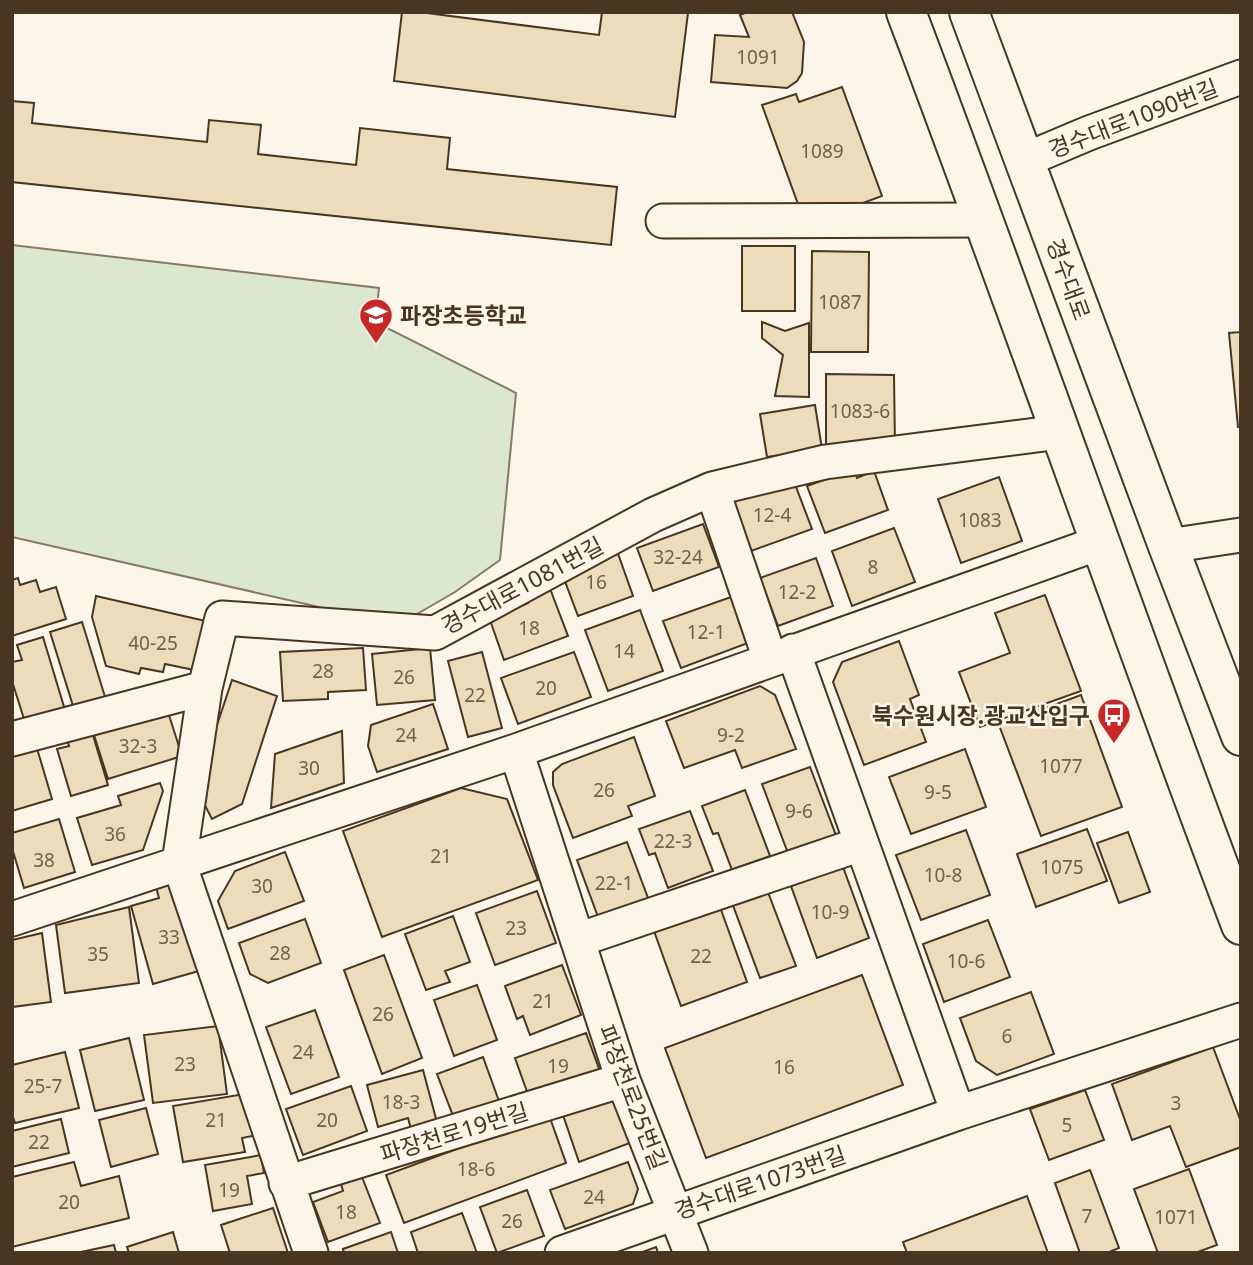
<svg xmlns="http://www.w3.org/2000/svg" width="1253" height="1265" font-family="'Noto Sans','Noto Sans KR',sans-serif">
	<rect width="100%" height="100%" fill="#fbf6e9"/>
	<path fill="#dce7d0" stroke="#887966" stroke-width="2" d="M12,245L379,288L375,322L516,393L500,560L455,592L398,625L12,537Z"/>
	<path fill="#ecdcbc" stroke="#4a3520" stroke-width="2" d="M402,12H419L599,35L602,12L688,13L675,117L394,81Z
		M747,12H792L804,42L802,73L797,81L787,88L711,82L715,35L749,37L740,15Z
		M842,87L882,196L855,206L798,204L762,105L796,94L799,102Z
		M12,101L34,103L32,123L207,142L209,120L261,125L258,154L356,165L360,128L450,138L447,169L617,187L611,245L12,182Z
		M742,246H795V311H742Z
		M812,251L869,252L868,352H811Z
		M762,322L785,331L809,323V397L775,396L783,355L762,338Z
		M1241,332V427H1238L1229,333Z
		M826,374L894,375L895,447H826Z
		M815,405L822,449L767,457L760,414Z
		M854,469L857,478L874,471L888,510L825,533L807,486Z
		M999,477L1022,541L961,563L938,499Z
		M793,479L812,529L751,551L733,501Z
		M703,524L719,567L653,591L637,548Z
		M894,528L915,582L852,606L832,551Z
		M616,548L633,596L578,616L560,568Z
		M816,558L833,606L778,626L760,578Z
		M18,578L20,585L36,580L40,592L56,587L66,619L12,636V580Z
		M549,586L568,636L504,660L490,620L528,603L525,595Z
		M1045,595L1081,691L980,727L959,672L1010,653L995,613Z
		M96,596L210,622L199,671L165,664L163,672L141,668L139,674L106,666L92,617Z
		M731,597L748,643L681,668L663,621Z
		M640,610L663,671L608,691L585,630Z
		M82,622L106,700L74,709L50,632Z
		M43,637L65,710L25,722L12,681V662L22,660L17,645Z
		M899,641L919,695L910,699L926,742L864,765L833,682L842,662Z
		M363,648L366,690L328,692V699L283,701L280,652Z
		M430,648L435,700L377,705L372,654Z
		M482,652L502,728L468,737L448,661Z
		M574,652L591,697L518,724L501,678Z
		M232,680L277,696L242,804L212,819L196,788Z
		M760,686L775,695L796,749L742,768L735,750L684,768L666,721Z
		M1081,695L1122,807L1041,836L999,725Z
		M433,704L448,749L377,772L368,746L371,725Z
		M168,712L182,756L108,779L94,735Z
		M342,731L344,783L271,808L275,754Z
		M92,732L108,785L71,796L57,749L69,746L67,740Z
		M634,737L655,796L628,806L632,816L573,838L553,785V772L562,764Z
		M36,745L52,799L12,811V752Z
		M965,749L986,807L911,834L889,777Z
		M810,767L837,838L789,856L762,784Z
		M160,783L163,791L143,850L92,865L77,818L121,805L118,796Z
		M461,788L507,799L538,880L382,937L343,831Z
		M745,790L770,856L732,870L718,833L713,834L702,806Z
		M690,811L713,871L668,888L655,853L649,855L639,829Z
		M59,819L75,872L24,888L12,848V833Z
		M1087,829L1107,881L1036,907L1017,854Z
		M966,830L990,895L921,920L896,855Z
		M1128,832L1150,892L1119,903L1097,843Z
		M627,842L651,906L601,925L577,860Z
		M285,852L304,901L228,929L218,901L235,871Z
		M843,867L869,938L817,958L791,886Z
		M181,880L206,969L153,984L131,906L159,898L156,887Z
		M766,887L796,966L760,978L731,900Z
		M537,891L556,943L495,965L476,913Z
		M129,907L139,983L65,993L56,925Z
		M720,907L747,982L681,1006L654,931Z
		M453,916L470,962L445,971L450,982L426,990L405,934Z
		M305,919L321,963L268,983L250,974L239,943Z
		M988,920L1010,977L944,1002L923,944Z
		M42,933L51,1002L12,1007V940Z
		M384,955L422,1058L382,1074L344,970Z
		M562,965L581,1015L530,1035L523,1016L517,1019L505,986Z
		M862,975L903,1085L706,1158L665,1048Z
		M477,985L497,1040L454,1056L434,1000Z
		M1031,992L1054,1054L997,1075L976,1061L960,1018Z
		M315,1010L339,1077L291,1094L266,1027Z
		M218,1026L227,1094L153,1103L144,1035Z
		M586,1033L601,1074L530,1100L515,1058Z
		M129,1038L144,1100L95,1111L80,1050Z
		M1213,1047L1241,1122V1147L1186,1167L1170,1126L1132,1140L1112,1084Z
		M65,1052L79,1108L15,1123L12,1114V1065Z
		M483,1057L500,1104L455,1121L437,1074Z
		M423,1070L438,1126L412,1133L408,1118L378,1127L367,1085Z
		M351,1086L367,1131L303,1155L286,1109Z
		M1085,1090L1104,1140L1049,1160L1030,1109Z
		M244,1094L262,1134L242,1138L245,1152L183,1162L173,1106Z
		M613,1096L630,1143L579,1162L563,1115Z
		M146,1108L158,1154L111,1167L99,1120Z
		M549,1115L566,1163L404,1223L386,1175Z
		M61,1119L69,1153L12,1167V1131Z
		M261,1155L264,1173L247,1176L252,1204L213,1211L205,1165Z
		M74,1162L81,1186L119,1176L129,1218L12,1247V1177Z
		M628,1162L638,1189L633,1204L565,1229L550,1190Z
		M1189,1169L1217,1245L1195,1253H1158L1134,1189Z
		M1090,1170L1119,1248L1107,1253H1080L1055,1183Z
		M362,1177L380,1223L328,1242L313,1202L343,1191L341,1184Z
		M527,1190L544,1236L497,1253L480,1207Z
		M1027,1196L1048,1253H907L903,1242Z
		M273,1208L288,1253H230L221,1225Z
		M462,1213L477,1253H418L411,1232Z
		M173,1232L179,1253H129L127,1247Z
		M391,1232L398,1253H344L343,1249Z
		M114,1245L116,1253H76Z
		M656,1247L658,1253H640Z"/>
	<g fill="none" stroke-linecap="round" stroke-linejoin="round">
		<g stroke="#4a3520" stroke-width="37">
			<path id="street" d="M1025,160L1089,133L1241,77
				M663,221L985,220
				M712,489L770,659
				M1168,546L1241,535
				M793,651L958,1113
				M12,739L205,688
				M516,751L623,1080L691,1253
				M12,919L516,751L1099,543
				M578,940L861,844
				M286,1183L623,1080
				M311,1253L179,863L205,688L222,618L435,633L653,515L712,489L825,462L1060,432
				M562,1253L958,1113L1241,1020"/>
		</g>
		<g stroke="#4a3520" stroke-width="42">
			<path id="primary" d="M906,12C1021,315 1126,622 1241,925
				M969,12L1168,546L1241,736"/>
		</g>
		<use href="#street" stroke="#fbf6e9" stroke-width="33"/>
		<use href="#primary" stroke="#fbf6e9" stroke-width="38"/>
	</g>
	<defs>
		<g id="school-pin" transform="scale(1.75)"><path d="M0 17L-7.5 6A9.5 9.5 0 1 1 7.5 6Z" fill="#c62828" stroke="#fbf6e9"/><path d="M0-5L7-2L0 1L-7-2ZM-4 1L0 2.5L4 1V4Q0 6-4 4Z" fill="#fff"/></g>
		<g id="bus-pin" transform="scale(1.75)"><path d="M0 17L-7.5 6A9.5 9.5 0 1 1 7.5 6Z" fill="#c62828" stroke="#fbf6e9"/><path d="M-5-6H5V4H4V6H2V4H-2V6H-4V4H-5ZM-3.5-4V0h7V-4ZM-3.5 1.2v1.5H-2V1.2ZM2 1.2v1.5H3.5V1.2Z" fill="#fff"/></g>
	</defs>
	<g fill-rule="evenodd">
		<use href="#school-pin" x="376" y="315"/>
		<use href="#bus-pin" x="1114" y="715"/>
	</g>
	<g text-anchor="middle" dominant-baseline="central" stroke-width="5" stroke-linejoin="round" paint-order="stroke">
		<g font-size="19" fill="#725f47">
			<text x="758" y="57">1091</text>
			<text x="822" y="151">1089</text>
			<text x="840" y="302">1087</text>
			<text x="860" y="411">1083-6</text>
			<text x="772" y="515">12-4</text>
			<text x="980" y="520">1083</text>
			<text x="678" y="557">32-24</text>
			<text x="873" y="567">8</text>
			<text x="596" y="582">16</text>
			<text x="797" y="592">12-2</text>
			<text x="529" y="628">18</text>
			<text x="706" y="632">12-1</text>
			<text x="153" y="643">40-25</text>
			<text x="624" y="651">14</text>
			<text x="323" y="671">28</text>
			<text x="404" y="677">26</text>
			<text x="546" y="688">20</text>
			<text x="475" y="695">22</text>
			<text x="406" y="735">24</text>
			<text x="731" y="735">9-2</text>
			<text x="138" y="746">32-3</text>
			<text x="1061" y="766">1077</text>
			<text x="309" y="768">30</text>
			<text x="604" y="790">26</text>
			<text x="938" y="792">9-5</text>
			<text x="799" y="811">9-6</text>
			<text x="115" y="834">36</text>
			<text x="673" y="841">22-3</text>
			<text x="441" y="856">21</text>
			<text x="44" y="860">38</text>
			<text x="1062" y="867">1075</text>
			<text x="943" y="875">10-8</text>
			<text x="614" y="883">22-1</text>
			<text x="262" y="886">30</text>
			<text x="830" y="912">10-9</text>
			<text x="516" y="928">23</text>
			<text x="169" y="937">33</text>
			<text x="280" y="953">28</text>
			<text x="98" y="954">35</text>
			<text x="701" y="956">22</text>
			<text x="966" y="961">10-6</text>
			<text x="543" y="1001">21</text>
			<text x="383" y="1014">26</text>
			<text x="1007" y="1036">6</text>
			<text x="303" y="1052">24</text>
			<text x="185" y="1064">23</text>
			<text x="558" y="1066">19</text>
			<text x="784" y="1067">16</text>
			<text x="43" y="1086">25-7</text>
			<text x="401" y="1102">18-3</text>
			<text x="1176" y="1103">3</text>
			<text x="216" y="1120">21</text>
			<text x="327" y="1120">20</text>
			<text x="1067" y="1125">5</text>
			<text x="39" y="1142">22</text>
			<text x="476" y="1169">18-6</text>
			<text x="229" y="1190">19</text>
			<text x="594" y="1197">24</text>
			<text x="69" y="1202">20</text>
			<text x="346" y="1212">18</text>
			<text x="1087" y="1216">7</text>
			<text x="1176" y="1217">1071</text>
			<text x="512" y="1221">26</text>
		</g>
		<g font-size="23" fill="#4a3520" stroke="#fbf6e9">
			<text transform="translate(1133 118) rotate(-21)">경수대로1090번길</text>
			<text transform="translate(1069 279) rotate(70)">경수대로</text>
			<text transform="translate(522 585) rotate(-28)">경수대로1081번길</text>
			<text transform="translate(633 1097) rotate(69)">파장천로25번길</text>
			<text transform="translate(454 1132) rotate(-17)">파장천로19번길</text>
			<text transform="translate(760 1182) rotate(-19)">경수대로1073번길</text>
		</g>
		<g font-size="23" font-weight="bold" fill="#4a3520" stroke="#fbf6e9" text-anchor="start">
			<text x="400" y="315">파장초등학교</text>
			<text x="1090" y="715" text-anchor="end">북수원시장.광교산입구</text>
		</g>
	</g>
	<rect width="1253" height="1265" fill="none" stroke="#4a3520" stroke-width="28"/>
</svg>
